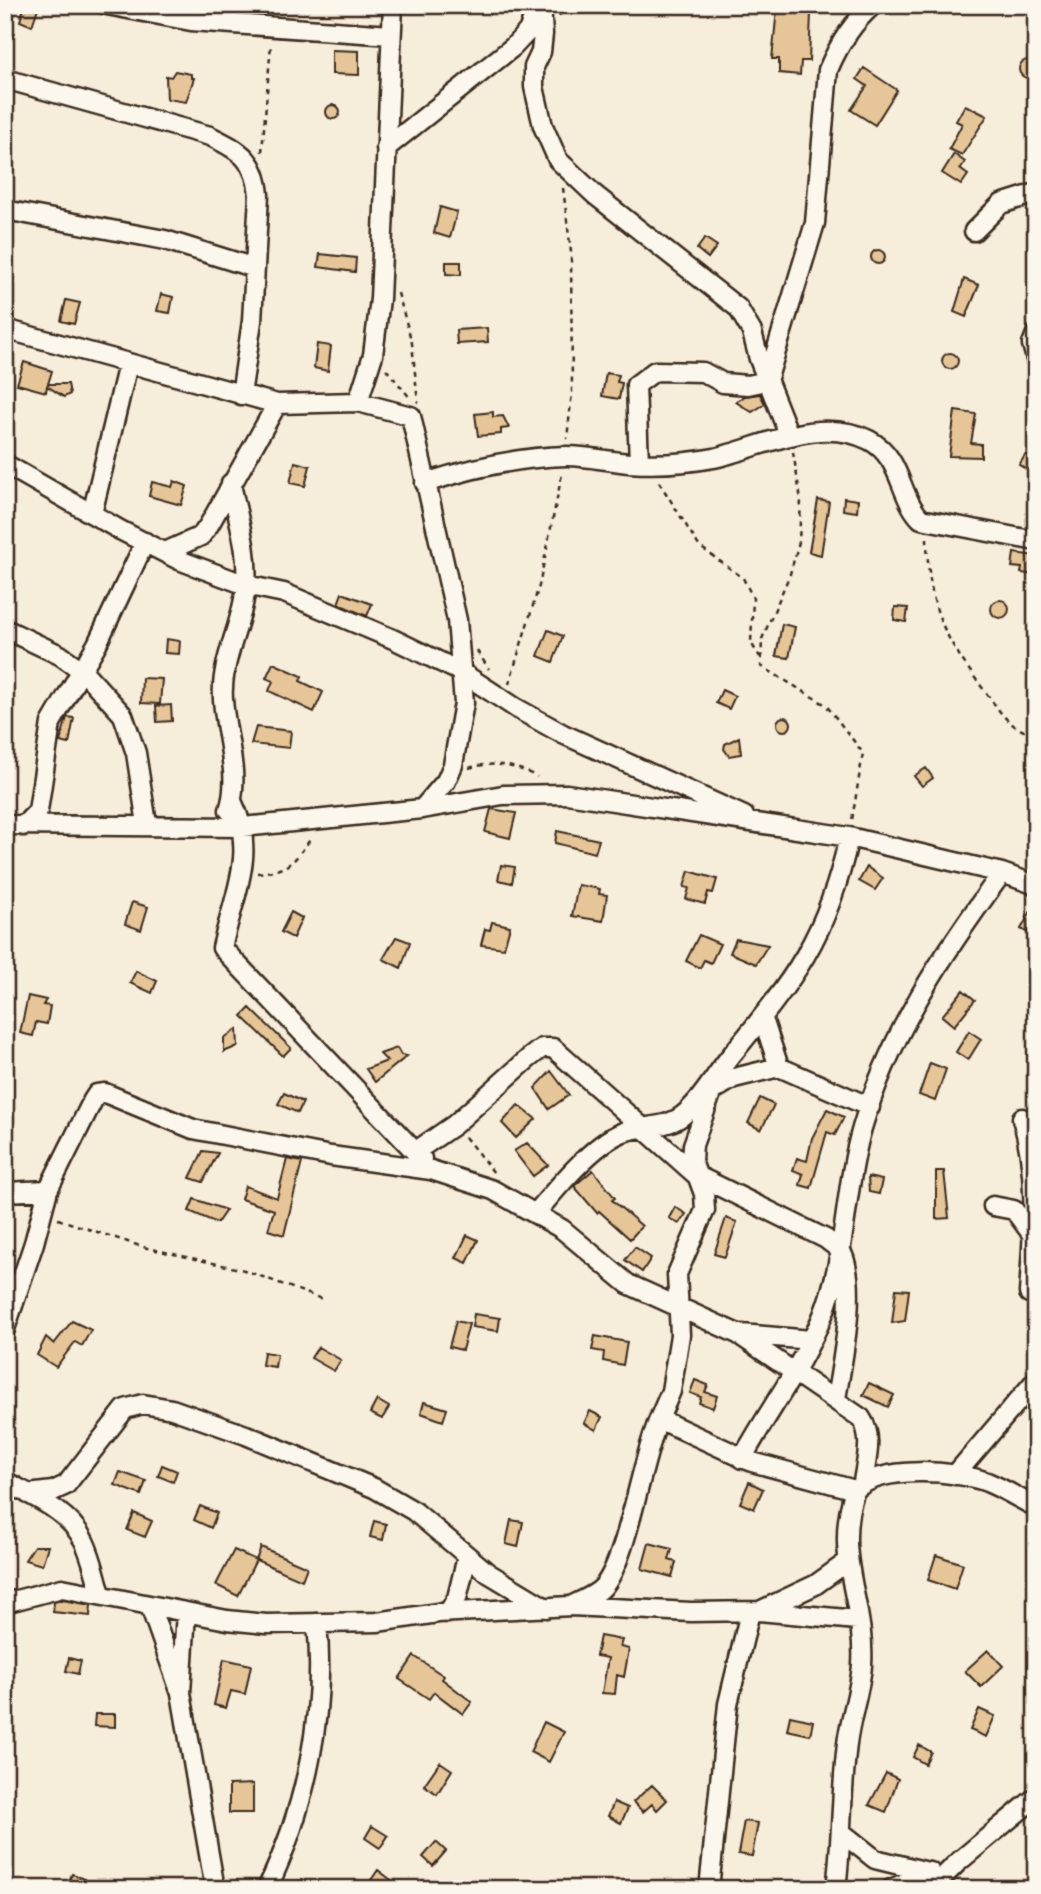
<svg xmlns="http://www.w3.org/2000/svg" width="1041" height="1894" font-family="Itim,sans-serif">
	<rect width="100%" height="100%" fill="#f7eddb"/>
	<filter id="ink" filterUnits="userSpaceOnUse"><feTurbulence type="fractalNoise" baseFrequency=".0143" numOctaves="2"/><feDisplacementMap in="SourceGraphic" scale="14" xChannelSelector="R" yChannelSelector="G"/><feConvolveMatrix kernelMatrix="1 2 1 2 8 2 1 2 1" color-interpolation-filters="sRGB"/></filter>
	<g filter="url(#ink)">
		<path fill="#e6c598" stroke="#3b2a1e" stroke-width="2" d="M25,5H39L32,26L20,21Z
			M777,9L811,13L809,61H801L800,75L779,73V59H772Z
			M332,50L359,51V75L332,74Z
			M1019 69a9 9 0 1 1 18 0a9 9 0 1 1-18 0Z
			M864,68L897,90L875,125L851,110L867,86L857,79Z
			M175,71L191,74V78H194L186,102L167,99L166,76L171,77Z
			M965,105L987,116L962,155L949,149L962,124L956,121Z
			M326 112a7 7 0 1 1 14 0a7 7 0 1 1-14 0Z
			M954,154L965,162L960,169L968,175L961,185L942,173Z
			M440,207L457,212L450,238L434,233Z
			M705,238L717,246L708,258L697,249Z
			M871 257a7 7 0 1 1 14 0a7 7 0 1 1-14 0Z
			M320,254L356,258L355,272L318,267Z
			M446,262H461V275L446,274Z
			M964,279L979,285L966,317L954,312Z
			M161,294L173,297L170,313L157,311Z
			M66,300L80,303L74,324L61,321Z
			M487,328L488,342L457,344L456,330Z
			M317,344L331,346L328,371L314,368Z
			M942 361a8 8 0 1 1 16 0a8 8 0 1 1-16 0Z
			M24,362L52,371L48,384H68L70,394L64,397L47,386L46,392L17,384Z
			M606,373L619,375L617,382L622,383L619,399L602,396Z
			M760,394L765,404L752,412L736,402L745,396Z
			M955,411L976,414L971,443L981,444V457L949,456Z
			M493,412V417L503,416L509,428L501,429V434L478,436L475,414Z
			M1026,454L1036,460L1029,471L1019,465Z
			M295,462L310,466L305,486L290,483Z
			M174,481L187,486L181,505L149,496L152,482L172,487Z
			M844,498L858,500L857,512L843,510Z
			M818,500L829,502L821,555L809,552Z
			M1014,553L1036,556V575L1021,573L1022,568L1012,567Z
			M342,593L372,604L367,616L338,604Z
			M991 609a9 9 0 1 1 18 0a9 9 0 1 1-18 0Z
			M895,607L908,608L906,622L894,620Z
			M782,624L795,627L789,658L776,656Z
			M548,630L563,636L553,662L538,656Z
			M166,639L180,641L179,654L165,653Z
			M273,663L302,676L300,681L323,692L314,712L269,691L273,681L266,678Z
			M142,678L162,679L160,704L141,703Z
			M722,690L735,696L729,709L716,703Z
			M171,705L172,721L157,722L156,706Z
			M777 724a7 7 0 1 1 14 0a7 7 0 1 1-14 0Z
			M67,717L74,718L69,744L60,742Z
			M256,727L291,731L289,748L251,744Z
			M739,737L741,754L729,756L724,749L725,744Z
			M926,768L933,778L922,786L914,776Z
			M491,809L516,813L510,838L485,832Z
			M557,831L599,840L595,853L555,843Z
			M501,865L515,867L512,883L498,880Z
			M867,867L883,878L875,890L859,881Z
			M689,871L717,879L713,893L708,892L705,904L686,899L689,888L684,887Z
			M578,885L600,889L599,894L607,895L603,921L572,916Z
			M132,902L148,907L141,930L125,924Z
			M1036,902V937L1021,929Z
			M291,912L302,918L293,938L281,932Z
			M492,922L510,926L504,948L481,945L485,929L490,930Z
			M699,935L720,944L711,963L704,960L700,968L686,961Z
			M396,937L410,942L401,968L383,959Z
			M736,939L768,945L756,964L730,953Z
			M136,971L157,981L152,993L130,983Z
			M963,990L975,1000L954,1026L942,1016Z
			M28,996L46,1000L43,1005L50,1006L47,1024L36,1022L33,1036L20,1033Z
			M250,1008L291,1048L283,1056L242,1016Z
			M237,1029L238,1046L224,1052V1038Z
			M969,1031L981,1039L968,1060L956,1052Z
			M397,1048L401,1055L407,1056L375,1082L366,1069L387,1061L380,1054Z
			M930,1063L946,1069L935,1101L919,1095Z
			M551,1071L569,1095L549,1109L535,1088Z
			M284,1093L303,1102L298,1113L278,1104Z
			M760,1098L774,1105L761,1130L748,1123Z
			M518,1105L536,1119L516,1138L502,1123Z
			M827,1109L844,1117L835,1135L827,1132L811,1188L800,1185L803,1174L793,1170L797,1158L807,1161L812,1138Z
			M527,1143L548,1165L533,1176L514,1151Z
			M203,1151L218,1153L203,1182L190,1178Z
			M287,1159L302,1162L284,1235L268,1230L274,1210L241,1199L245,1186L277,1198Z
			M593,1170L615,1198L612,1200L642,1226L630,1239L599,1211L597,1213L574,1186Z
			M936,1171H944L949,1218L936,1219Z
			M868,1177L882,1180L879,1194L869,1192Z
			M194,1199L226,1210L217,1223L189,1211Z
			M675,1207L686,1214L679,1224L669,1218Z
			M726,1218L737,1222L725,1257L714,1254Z
			M467,1235L478,1240L467,1263L456,1258Z
			M635,1247L651,1258L642,1272L625,1260Z
			M896,1289L909,1290L905,1321L892,1323Z
			M474,1314L500,1318L498,1331L472,1327Z
			M72,1321L91,1330L82,1346L75,1342L56,1367L37,1355L46,1337L54,1344Z
			M456,1321L469,1324L462,1350L449,1347Z
			M595,1336L627,1342L623,1365L603,1361L604,1352L592,1350Z
			M318,1347L341,1360L334,1371L311,1358Z
			M264,1352L277,1354L275,1367L262,1365Z
			M695,1380L708,1385L705,1392L717,1396L713,1408L699,1403L701,1397L690,1393Z
			M869,1383L894,1395L888,1407L863,1395Z
			M377,1400L389,1407L382,1419L370,1413Z
			M424,1402L447,1409L443,1421L421,1413Z
			M590,1411L602,1417L596,1430L584,1423Z
			M162,1465L177,1471L173,1482L158,1476Z
			M120,1472L146,1481L141,1495L115,1485Z
			M749,1482L763,1489L754,1509L740,1503Z
			M200,1506L217,1513L211,1528L194,1520Z
			M134,1513L152,1521L145,1537L127,1530Z
			M511,1520L523,1522L518,1547L506,1544Z
			M374,1521L386,1524L383,1540L370,1537Z
			M649,1543L672,1549L669,1560L676,1562L672,1577L642,1569Z
			M34,1546H48L42,1565L25,1560Z
			M261,1547L307,1567L302,1580L256,1560Z
			M234,1550L256,1560L238,1596L216,1585Z
			M936,1555L963,1564L955,1589L928,1580Z
			M62,1600L91,1605L90,1616L53,1612L54,1602Z
			M600,1636L622,1640L620,1647L629,1649L624,1677L617,1675L615,1694L602,1693L608,1658L596,1656Z
			M988,1650L1003,1666L981,1687L965,1671Z
			M414,1656L444,1676L442,1679L472,1702L463,1714L434,1692L429,1699L399,1679Z
			M69,1658L81,1661L78,1674L66,1671Z
			M224,1659L251,1665L245,1694L231,1691L226,1708L214,1705Z
			M979,1709L995,1716L986,1737L970,1730Z
			M95,1714H115V1727L94,1726Z
			M790,1716L813,1721L810,1735L787,1730Z
			M544,1722L564,1732L549,1762L530,1752Z
			M919,1745L931,1752L925,1764L913,1757Z
			M440,1762L452,1770L437,1794L424,1785Z
			M886,1773L898,1779L886,1812L869,1805Z
			M253,1784V1813H229V1785Z
			M652,1785L667,1800L657,1810L652,1804L643,1812L633,1802Z
			M614,1802L628,1808L621,1823L608,1816Z
			M744,1821L758,1823L752,1856L738,1854Z
			M372,1826L388,1836L380,1848L365,1838Z
			M436,1842L446,1851L433,1866L423,1857Z
			M378,1870L403,1889H376L369,1883Z
			M72,1874L85,1879L81,1889H65Z"/>
		<g fill="none" stroke-linecap="round" stroke-linejoin="round">
			<g stroke="#3b2a1e" stroke-width="23">
				<path id="minor" d="M107,5L191,21L391,35
					M541,5L543,34L541,52L534,67V87L543,126L558,160L595,195L738,308L752,332L759,359L789,435
					M5,6V5
					M5,79L210,136C241,151 256,160 259,195L252,321L241,395
					M386,148L513,47L528,31L539,5
					M5,210L165,240L255,268
					M974,231L1001,204L1036,193
					M5,329L277,404
					M1036,334L1032,344L1036,359
					M358,402L373,355L380,299L393,5
					M639,463L636,385L655,371L703,372L723,383L748,385L767,381L815,223L828,70C839,44 852,23 873,5
					M5,464L120,530L179,560L246,585L284,593L393,639L461,672L516,708L563,734L744,816
					M425,483C468,469 519,457 566,456C586,456 608,461 629,463C657,465 687,463 714,458C763,447 819,415 869,440C902,457 899,497 921,519L1036,541
					M92,514L128,364
					M165,552L201,536L209,525L277,404L358,402L411,416L457,620L464,703L453,765L446,781L422,809
					M5,629L60,655L83,671L123,715L136,753L147,824
					M232,801C258,853 233,896 222,948L422,1159
					M229,810C241,775 225,735 223,699C220,660 244,622 246,584C249,549 237,517 231,483
					M5,825L243,827L422,809L503,795L567,794L849,837L1002,873L1036,885
					M23,826L38,811L51,723L97,644L145,542
					M763,1019L779,1067
					M707,1094L734,1078L779,1067L870,1107
					M1022,1118C1039,1176 1033,1234 1029,1293
					M416,1151L454,1125L529,1058L542,1048H553L696,1175L826,1239C831,1243 839,1248 842,1253C858,1287 842,1362 836,1399
					M5,1192L48,1190
					M993,1206L1014,1210L1034,1237
					M536,1213C556,1189 592,1145 621,1133C640,1125 665,1129 682,1116C701,1101 714,1077 729,1058C793,980 827,939 849,837
					M5,1329L34,1243L48,1190L93,1100L97,1094L105,1093L193,1129L331,1156L431,1170L493,1190L562,1229L628,1284L738,1334L861,1418C874,1437 866,1460 863,1482
					M741,1334L811,1340
					M659,1419L671,1391L680,1335L677,1274L705,1210L704,1194L692,1161L693,1145L712,1091
					M742,1459C768,1411 803,1365 823,1315C847,1255 844,1189 862,1128C890,1033 944,952 1002,873
					M955,1475L1036,1380
					M5,1481C33,1497 68,1510 84,1541C92,1557 96,1577 101,1594
					M28,1494L53,1491L66,1485L125,1409L143,1404L172,1409L246,1435L374,1488L414,1511L488,1573L546,1608
					M5,1603L62,1588L227,1620L266,1624L377,1622L438,1613L571,1606L691,1612L759,1611L857,1620
					M150,1606L179,1688
					M571,1606C582,1600 595,1596 603,1587C628,1558 641,1460 659,1419L752,1462L855,1490
					M762,1610L815,1585L847,1562
					M186,1612L181,1693L215,1889
					M448,1613L457,1598L467,1557
					M841,1832L875,1859L928,1872
					M267,1889C306,1808 326,1713 317,1623
					M709,1889L728,1704L750,1612
					M836,1889C842,1841 841,1792 847,1744C850,1717 860,1692 862,1665C866,1602 832,1556 855,1490C882,1465 954,1470 987,1482C1004,1489 1020,1499 1036,1507
					M891,1889L930,1872
					M931,1889L957,1863L1036,1797"/>
			</g>
			<path stroke="#3b2a1e" stroke-width="2.5" stroke-dasharray="5 5" stroke-linecap="butt" d="M559,16L562,5
				M262,152L271,44
				M563,188L571,252L572,392L567,439
				M398,293L412,343L418,403
				M386,369L411,399
				M793,452L801,500L799,542L790,574L762,639L761,666L826,705L863,753L852,820
				M659,482L699,546L743,578L753,598L751,643L760,657
				M927,538C928,608 943,636 984,690C997,707 1005,723 1024,731L1036,724
				M477,651L489,669
				M509,684L539,586L562,474
				M469,768C493,761 515,765 537,777
				M257,873C290,870 293,863 312,837
				M465,1137L494,1173
				M58,1219L143,1247L244,1270L322,1299"/>
			<use href="#minor" stroke="#fbf7ec" stroke-width="18"/>
		</g>
	</g>
	<rect width="1041" height="1894" fill="none" stroke="#fbf7ec" stroke-width="28"/>
	<rect x="14" y="14" width="1013" height="1866" fill="none" stroke="#3b2a1e" stroke-width="2.5" filter="url(#ink)"/>
</svg>
